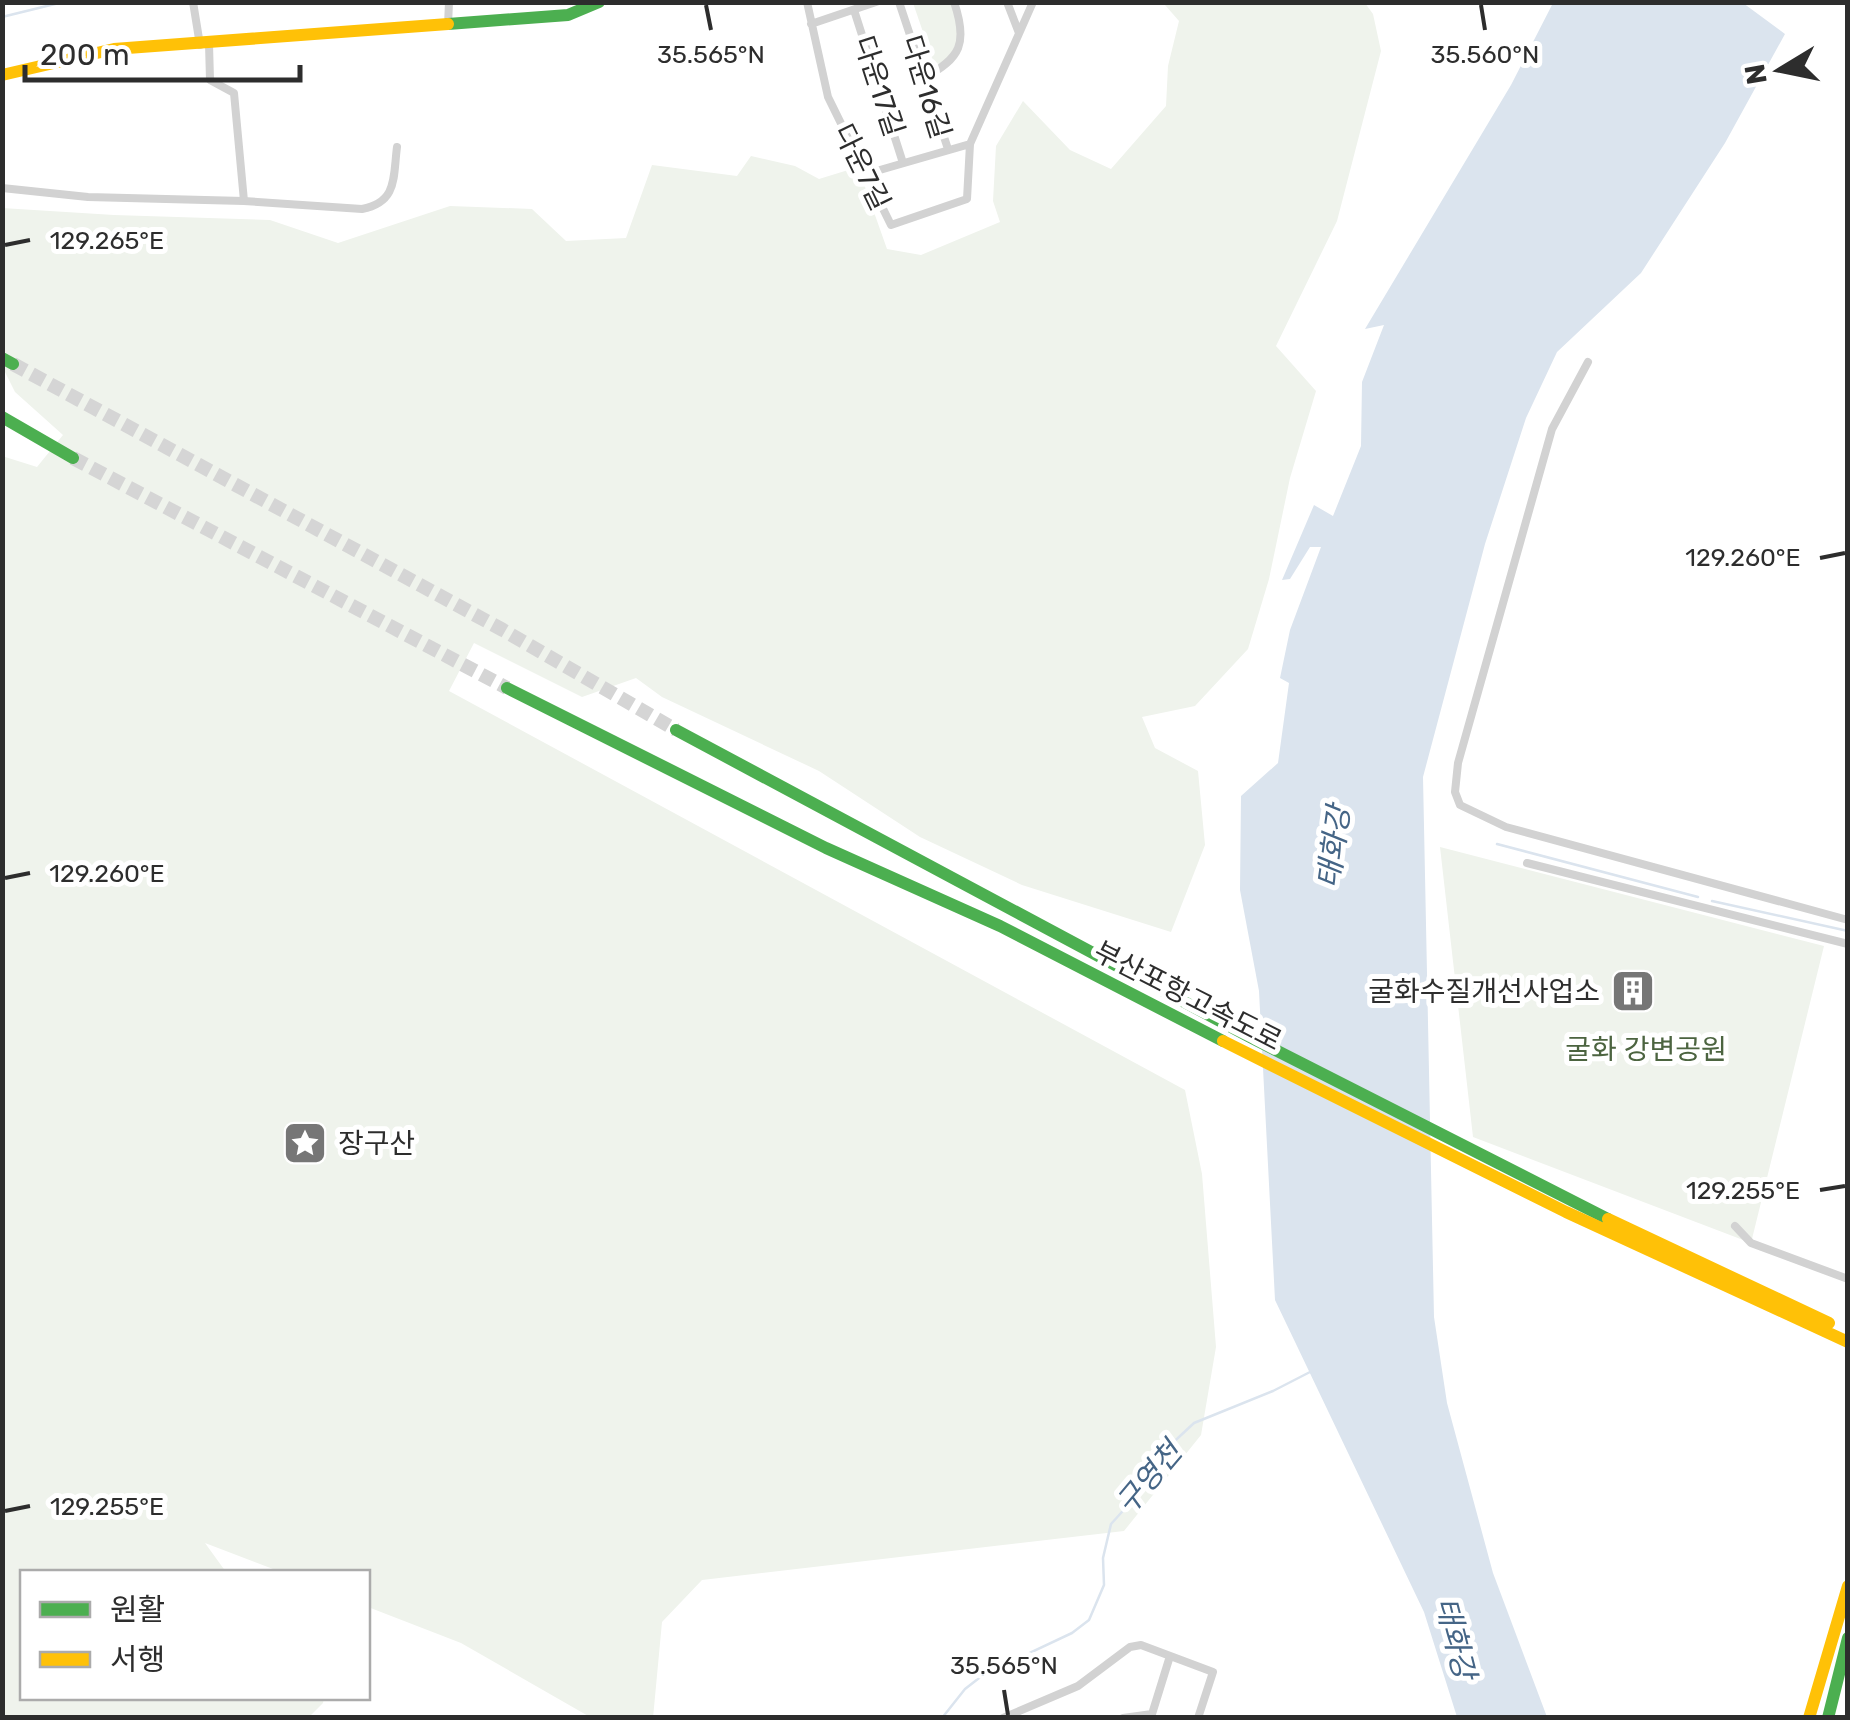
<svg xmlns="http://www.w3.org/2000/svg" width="1850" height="1720" font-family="Rubik,'Noto Sans KR',sans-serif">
	<rect width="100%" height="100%" fill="#fff"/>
	<path fill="#eff3ec" d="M913,3H951C961,31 962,42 942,66L933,61Z
		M1135,3H1365L1373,14L1381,51L1337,221L1276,346L1316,391L1290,478L1269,579L1248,649L1195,706L1142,717L1155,748L1198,771L1205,845L1171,932L1022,885L920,837L819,771L662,697L636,678L582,697L474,643L449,691L1185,1090L1202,1174L1216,1347L1201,1435L1124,1531L702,1580L662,1622L653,1718L590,1717L461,1643L368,1607V1572H281L205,1543L226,1572H22V1698H324L323,1703L308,1718L3,1717L2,456L37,467L63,435L15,392L3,368L2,208L114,215L270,220L338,243L450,206L532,209L566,241L626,238L652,165L737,176L751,156L795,166L819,179L858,167L887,249L921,255L1000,222L993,201L996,146L1023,101L1070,150L1111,169L1166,106L1168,66L1179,21L1165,5Z
		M1440,847L1824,946L1751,1243L1473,1137Z"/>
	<path fill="#dbe4ee" d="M1553,3H1743L1785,34L1725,143L1641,273L1557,352L1526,418L1485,544L1423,777L1434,1317L1447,1403L1493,1573L1547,1717H1457L1424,1612L1275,1300L1259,991L1240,890L1241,796L1278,763L1289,683L1280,678L1290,630L1321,547H1310L1290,579L1282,580L1314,505L1333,516L1361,446L1362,382L1384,325L1365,329L1511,85Z"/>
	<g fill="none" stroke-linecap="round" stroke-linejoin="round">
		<path stroke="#dbe4ee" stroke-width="2.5" d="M2,17L63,2
			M1497,844L1698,897
			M1712,901L1848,931
			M942,1718L965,1689L983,1675L1072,1633L1089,1620L1104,1585L1103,1558L1111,1524L1130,1503L1164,1451L1194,1423L1273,1391L1310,1372"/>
		<path stroke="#d5d5d5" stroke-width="14" stroke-dasharray="14 7" stroke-linecap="butt" d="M13,364L503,630L676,730
			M73,458L507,688"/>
		<path stroke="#d2d2d2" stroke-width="8" d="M193,2L200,45
			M807,2L828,97L891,225L967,199L970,144L1033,2
			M899,2L948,149
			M1007,2L1019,33
			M854,10L903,163
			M811,24L876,2
			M448,25L449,2
			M209,44L210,80L234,93L244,201L362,209C398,202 393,177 397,147
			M924,78C961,58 968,43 954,2
			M866,174L970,144
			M2,188L88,197L244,201
			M1588,362L1552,429L1458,763L1455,792L1460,805L1506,827L1848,920
			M1527,863L1848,944
			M1735,1226L1751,1243L1848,1279
			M1003,1718L1078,1686L1130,1647L1141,1645L1213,1672L1198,1718
			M1123,1718L1152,1714L1170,1656"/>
		<path stroke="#4caf50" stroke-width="12" d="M448,24L568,15L599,2
			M2,358L13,364
			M2,417L73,458
			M507,688L826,848L1000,926L1223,1041
			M676,730L1248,1036L1608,1219
			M1828,1718L1848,1638"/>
		<path stroke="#ffc107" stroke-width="12" d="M2,75L114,49L448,24
			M1223,1041L1566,1212L1848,1342
			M1608,1219L1829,1323
			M1809,1718L1848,1586"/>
	</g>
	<path fill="none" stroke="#2d2d2d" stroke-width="4" d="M706,5L711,30M1481,5L1485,30M5,245L30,240M1820,558L1845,553M5,878L30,873M1820,1190L1845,1186M5,1511L30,1506M1004,1690L1008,1715"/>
	<defs>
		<g id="building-square" transform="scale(2.25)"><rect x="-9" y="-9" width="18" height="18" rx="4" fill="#767676" stroke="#fff"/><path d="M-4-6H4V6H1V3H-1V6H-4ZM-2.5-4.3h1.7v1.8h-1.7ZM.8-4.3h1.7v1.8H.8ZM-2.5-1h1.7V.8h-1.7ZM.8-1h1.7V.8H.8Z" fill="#fff"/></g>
		<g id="sight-square" transform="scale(2.25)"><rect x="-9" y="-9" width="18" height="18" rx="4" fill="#767676" stroke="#fff"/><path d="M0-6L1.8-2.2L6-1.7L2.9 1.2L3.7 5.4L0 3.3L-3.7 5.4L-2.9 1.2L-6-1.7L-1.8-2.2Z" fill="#fff"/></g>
	</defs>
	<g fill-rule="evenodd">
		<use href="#building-square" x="1633" y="991"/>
		<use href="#sight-square" x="305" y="1143"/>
	</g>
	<g text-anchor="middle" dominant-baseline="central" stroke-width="10" stroke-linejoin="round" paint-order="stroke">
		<g font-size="28" fill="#2d2d2d" stroke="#fff">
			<text transform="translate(879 86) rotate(72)">다운17길</text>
			<text transform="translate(926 87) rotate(73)">다운16길</text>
			<text transform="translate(862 167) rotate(64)">다운7길</text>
			<text transform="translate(1188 996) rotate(27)">부산포항고속도로</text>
		</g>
		<g font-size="28" fill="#2d2d2d" stroke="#fff" text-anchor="end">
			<text x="1600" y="991">굴화수질개선사업소</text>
			<text x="338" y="1143" text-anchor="start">장구산</text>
		</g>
		<g font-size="28" fill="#4c6440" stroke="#fff">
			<text x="1646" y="1049">굴화 강변공원</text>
		</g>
		<g font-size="30" font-style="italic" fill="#456586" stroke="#fff">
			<text transform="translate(1334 847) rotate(-82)">태화강</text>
			<text transform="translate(1149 1478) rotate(-50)">구영천</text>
			<text transform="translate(1455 1638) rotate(76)">태화강</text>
		</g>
	</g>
	<g font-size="25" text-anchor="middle" fill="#2d2d2d" stroke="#fff" stroke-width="10" stroke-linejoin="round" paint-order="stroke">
		<text x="711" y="63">35.565°N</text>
		<text x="1485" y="63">35.560°N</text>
		<text x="107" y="249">129.265°E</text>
		<text x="1743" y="566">129.260°E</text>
		<text x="107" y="882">129.260°E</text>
		<text x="1743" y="1199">129.255°E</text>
		<text x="107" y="1515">129.255°E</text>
		<text x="1004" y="1674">35.565°N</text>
	</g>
	<rect width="1850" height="1720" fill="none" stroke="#2d2d2d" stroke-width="10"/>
	<rect x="20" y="1570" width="350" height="130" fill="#ffffff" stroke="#ababab" stroke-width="2.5"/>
	<rect x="40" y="1602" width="50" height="15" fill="#4caf50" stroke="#ababab" stroke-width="2.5"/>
	<text x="110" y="1620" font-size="30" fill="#2d2d2d">원활</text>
	<rect x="40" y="1652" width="50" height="15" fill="#ffc107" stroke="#ababab" stroke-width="2.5"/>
	<text x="110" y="1670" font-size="30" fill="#2d2d2d">서행</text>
	<g transform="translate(1780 70) rotate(260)" stroke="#ffffff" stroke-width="8" paint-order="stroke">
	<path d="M0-8L18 38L0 25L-18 38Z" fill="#2d2d2d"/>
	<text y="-15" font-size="28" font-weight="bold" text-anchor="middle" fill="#2d2d2d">N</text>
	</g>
	<path d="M25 65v15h275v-15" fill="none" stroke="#2d2d2d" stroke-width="5"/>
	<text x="40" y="65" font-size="30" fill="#2d2d2d" stroke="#ffffff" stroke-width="8" paint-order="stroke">200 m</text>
</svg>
